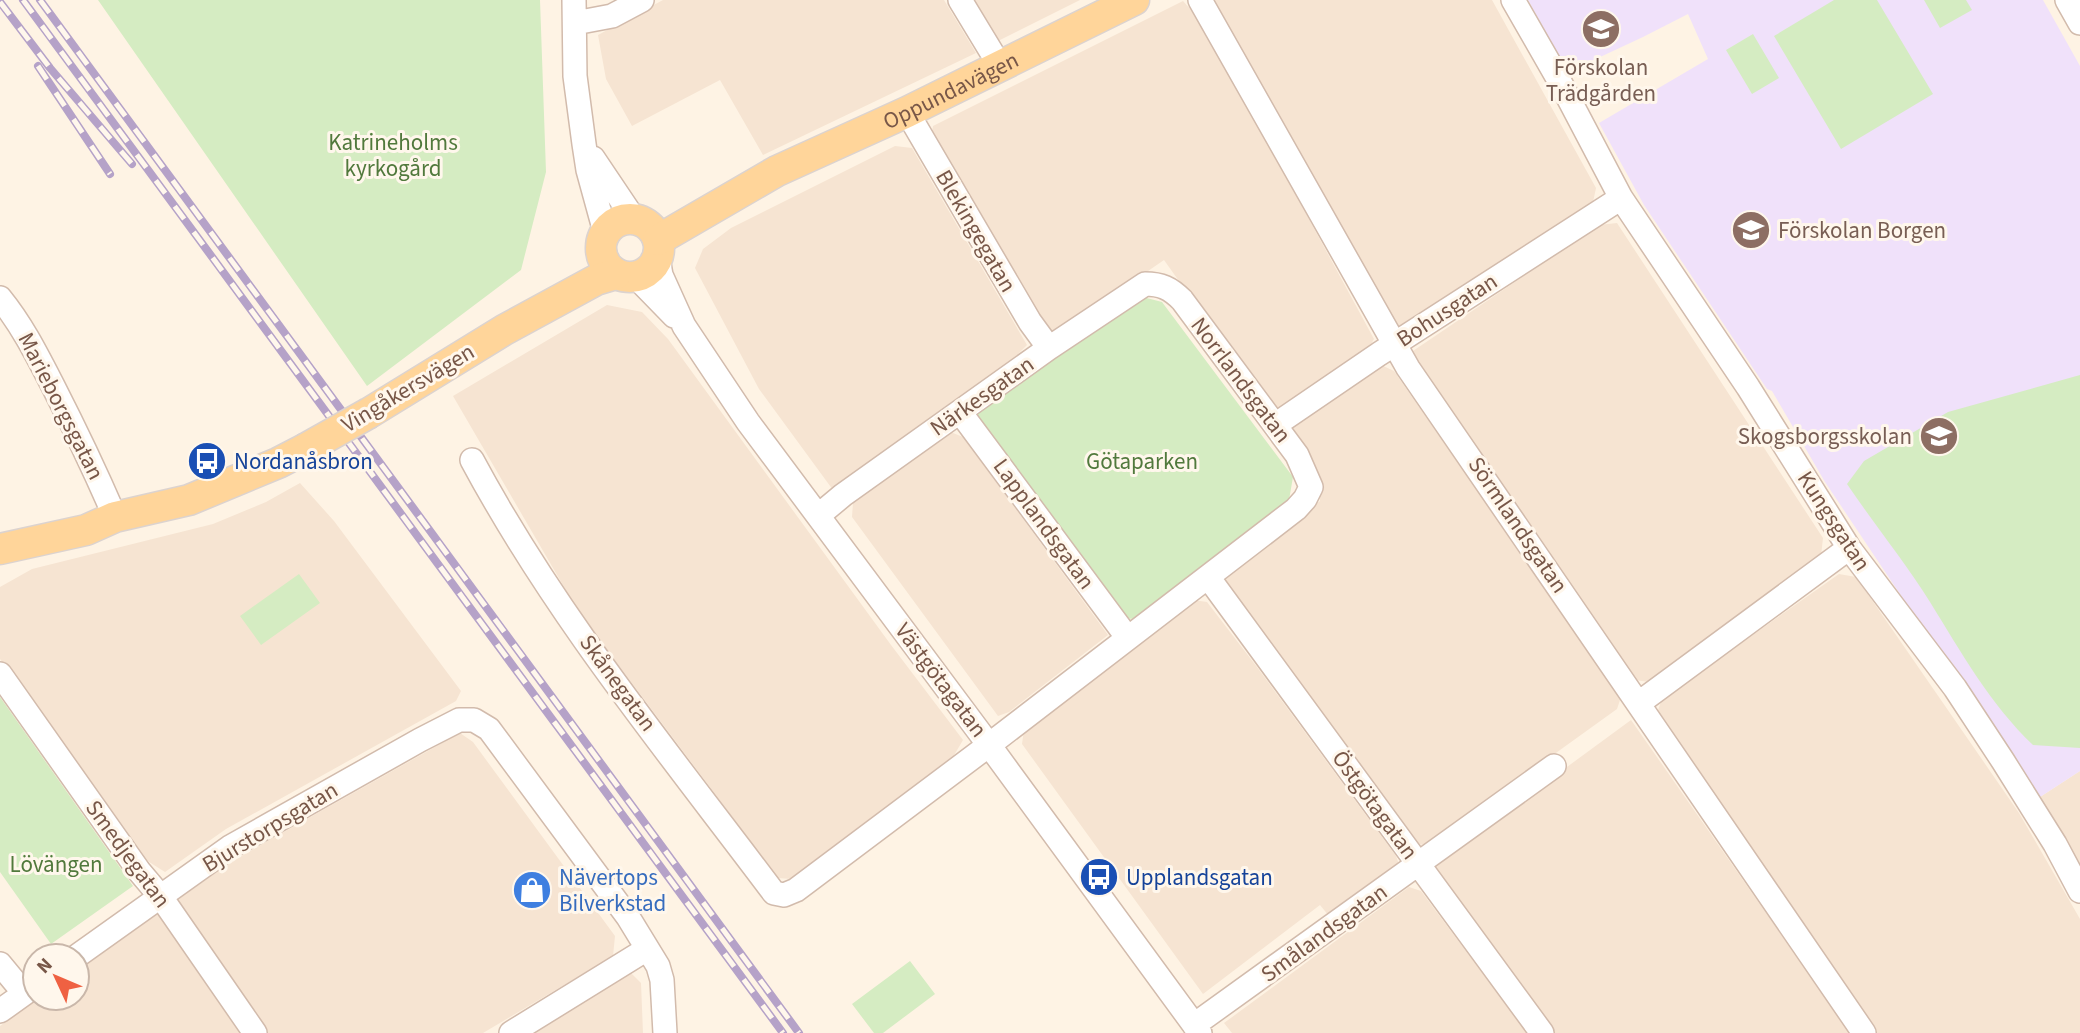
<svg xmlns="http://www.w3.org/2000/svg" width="2080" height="1033" font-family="'Source Sans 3',sans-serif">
	<rect width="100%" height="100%" fill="#fef3e4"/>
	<path fill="#f6e4d2" d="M663,0H944L976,53L763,155L720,80L632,126L606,79L598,35Z
		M970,0H1080L996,42Z
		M1213,0H1492L1596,188L1593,202L1403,329L1394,328Z
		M1183,1L1202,22L1374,339L1367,351L1281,408L1268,406L1164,260L1051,338L931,138L933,126Z
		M895,146L912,148L1027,345L1010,362L833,490L759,389L695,268L703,249L731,228Z
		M1617,223L1823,538L1821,556L1650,682L1634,680L1410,353L1599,225Z
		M607,305L642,312L668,339L891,645L963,740L953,757L791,879L778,878L578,611L453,396Z
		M1381,365L1394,371L1621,697L1617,709L1428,845L1414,844L1223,586L1225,575L1320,501L1316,475L1285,429Z
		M948,431L963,437L1108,635L1009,712L998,716L852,517L853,503Z
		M300,483L334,521L461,691L456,701L226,829L165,872L146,860L0,659V587L32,569L213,524L266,502Z
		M1839,574L1856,577L2019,813L2080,919V1033H1875L1657,713L1662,699Z
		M1193,600L1207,602L1257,667L1396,856L1400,867L1329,916L1320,905L1203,994L1022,744L1024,730Z
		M1631,720L1850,1033H1555L1432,866Z
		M460,733L473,742L615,936L613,956L483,1033H0V1026L39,998H77V971L234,860Z
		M2080,771V870L2037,799Z
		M1409,887L1421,891L1527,1033H1232L1224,1023Z
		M629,971L641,983L643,1033H525Z"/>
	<path fill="#f0e1fa" d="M1528,0H2043L2080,66V771L2037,799L1825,482L1772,391L1767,389L1644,205L1599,123L1708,59L1688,14L1643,37L1568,72Z"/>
	<path fill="#d5ecc2" d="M98,0H540L546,172L521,270L367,386Z
		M1834,0H1877L1933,94L1841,149L1774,36Z
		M1924,0H1966L1972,10L1940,28Z
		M1753,34L1779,78L1752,94L1726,50Z
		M1139,296L1162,302L1293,477L1289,500L1136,619L1119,618L968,414Z
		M2080,375V748L2033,745C1990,704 1961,652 1930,602C1905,562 1874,524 1847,484L1864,461L1948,412Z
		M299,574L320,603L261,645L240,616Z
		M0,697L133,886L51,944L0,872Z
		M910,961L935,994L883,1033H874L852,1004Z"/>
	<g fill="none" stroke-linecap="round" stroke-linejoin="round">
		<g stroke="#d2bbac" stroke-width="26">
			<path id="minor" d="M574,0L575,76L584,144L588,170L605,232
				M960,0L1000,66
				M1200,0L1408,368L1864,1033
				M1513,0L1560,82L1621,198L1748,387L1849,548L1955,688L2003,761L2055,844L2080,891
				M2067,0L2080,23
				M575,23L612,16L642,0
				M907,112L1030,322L1049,348
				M593,158L634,219
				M658,258L661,275L684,326L748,422L989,745L1200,1033
				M636,277L674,316
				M0,298C22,325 37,355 53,386C75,429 96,473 115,517
				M960,412L1127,637
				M1275,425L1379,354L1621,198
				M472,460C555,615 669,753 774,893L784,895L796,890L989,745L1296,509L1305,499L1311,487L1297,455L1182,300C1170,288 1161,284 1145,284L1049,348L843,495L819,515
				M1208,577L1542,1033
				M0,674L139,871L161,897L255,1033
				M1639,703L1849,548
				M77,956L230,847L420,740L459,720H474L489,729L628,917L658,966L662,980L665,1033
				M0,964L24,993
				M0,1011L35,986
				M1194,1025L1554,766
				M511,1033L647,949"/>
		</g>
		<g stroke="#dcd3cf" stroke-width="33">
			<g id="major">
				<circle cx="630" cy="248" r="29"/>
				<path id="s1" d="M658,240L777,171L907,112L1134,0"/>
				<path d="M369,413L504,330L596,280L616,274"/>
				<path d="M0,549L86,530L115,517L189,500L278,463L305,449"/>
			</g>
		</g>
		<use href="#minor" stroke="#fff" stroke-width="23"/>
		<use href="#major" stroke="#ffd59a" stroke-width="30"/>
		<g stroke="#b5a2c8" stroke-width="8">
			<path id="rail" d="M23,0L783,1033
				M40,0L799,1033
				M0,2L50,68L132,164
				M38,66L110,174"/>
		</g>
		<use href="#rail" stroke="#fff7ec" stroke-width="5" stroke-dasharray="16" stroke-linecap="butt"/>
		<g stroke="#dcd3cf" stroke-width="33" stroke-linecap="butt">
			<path id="major-bridge" d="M305,449L369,413"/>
		</g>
		<use href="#major-bridge" stroke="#ffd59a" stroke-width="30"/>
	</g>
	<defs>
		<g id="school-disc" transform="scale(2.0125)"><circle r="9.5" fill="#8d6e63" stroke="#fff7ec"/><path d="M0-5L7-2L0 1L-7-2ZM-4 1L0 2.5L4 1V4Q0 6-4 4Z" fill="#fff"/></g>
		<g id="bus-disc" transform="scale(2.0125)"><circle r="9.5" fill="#1a4fb4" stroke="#fff7ec"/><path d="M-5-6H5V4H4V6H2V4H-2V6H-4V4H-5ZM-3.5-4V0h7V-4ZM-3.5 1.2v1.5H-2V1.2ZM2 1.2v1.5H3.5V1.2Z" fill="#fff"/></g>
		<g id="shop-disc" transform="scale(2.0125)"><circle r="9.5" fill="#3f7fe0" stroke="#fff7ec"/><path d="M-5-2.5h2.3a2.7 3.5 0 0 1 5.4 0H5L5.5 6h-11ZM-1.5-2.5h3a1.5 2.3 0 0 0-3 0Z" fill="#fff"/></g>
	</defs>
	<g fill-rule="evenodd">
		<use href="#school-disc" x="1601" y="29"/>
		<use href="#school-disc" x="1751" y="230"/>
		<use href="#school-disc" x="1939" y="436"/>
		<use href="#bus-disc" x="207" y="461"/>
		<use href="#bus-disc" x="1099" y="877"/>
		<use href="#shop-disc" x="532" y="890"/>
	</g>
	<g text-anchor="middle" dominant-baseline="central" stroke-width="6" stroke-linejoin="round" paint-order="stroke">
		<g font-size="23" fill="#785e54" stroke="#fff7ec">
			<text x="1601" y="67">Förskolan<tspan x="1601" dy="26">Trädgården</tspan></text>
			<text x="1778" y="230" text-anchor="start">Förskolan Borgen</text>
			<text x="1912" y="436" text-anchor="end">Skogsborgsskolan</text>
		</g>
		<g font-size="23" fill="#785748" stroke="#fff7ec">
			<text stroke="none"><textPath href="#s1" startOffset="329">Oppundavägen</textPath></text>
			<text transform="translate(976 231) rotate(60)">Blekingegatan</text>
			<text transform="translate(1447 310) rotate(-33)">Bohusgatan</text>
			<text transform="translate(1241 380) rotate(53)">Norrlandsgatan</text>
			<text transform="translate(408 388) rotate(-31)">Vingåkersvägen</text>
			<text transform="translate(982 396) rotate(-35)">Närkesgatan</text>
			<text transform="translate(61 406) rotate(63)">Marieborgsgatan</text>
			<text transform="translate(1834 521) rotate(57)">Kungsgatan</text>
			<text transform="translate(1044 524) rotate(54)">Lapplandsgatan</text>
			<text transform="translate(1518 525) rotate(56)">Sörmlandsgatan</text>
			<text transform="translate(941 680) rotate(53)">Västgötagatan</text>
			<text transform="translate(618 683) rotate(54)">Skånegatan</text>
			<text transform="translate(1375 805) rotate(54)">Östgötagatan</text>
			<text transform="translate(270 827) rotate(-31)">Bjurstorpsgatan</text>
			<text transform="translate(128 854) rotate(54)">Smedjegatan</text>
			<text transform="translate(1324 933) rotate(-36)">Smålandsgatan</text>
		</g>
		<g font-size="23" fill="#51793c" stroke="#fff7ec">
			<text x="393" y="142">Katrineholms<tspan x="393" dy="26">kyrkogård</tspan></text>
			<text x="1142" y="461">Götaparken</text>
			<text x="56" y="864">Lövängen</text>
		</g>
		<g font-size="23" fill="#164399" stroke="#fff7ec" text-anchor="start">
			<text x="234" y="461">Nordanåsbron</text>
			<text x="1126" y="877">Upplandsgatan</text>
		</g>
		<g font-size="23" fill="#366cbe" stroke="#fff7ec" text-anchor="start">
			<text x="559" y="877">Nävertops<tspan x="559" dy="26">Bilverkstad</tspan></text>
		</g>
	</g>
	<g transform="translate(56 977) rotate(314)"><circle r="33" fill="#fff7ec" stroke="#c9b7aa" stroke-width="2"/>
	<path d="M0-5L12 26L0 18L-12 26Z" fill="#ef6142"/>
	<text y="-10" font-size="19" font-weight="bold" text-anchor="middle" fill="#785748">N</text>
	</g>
</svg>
